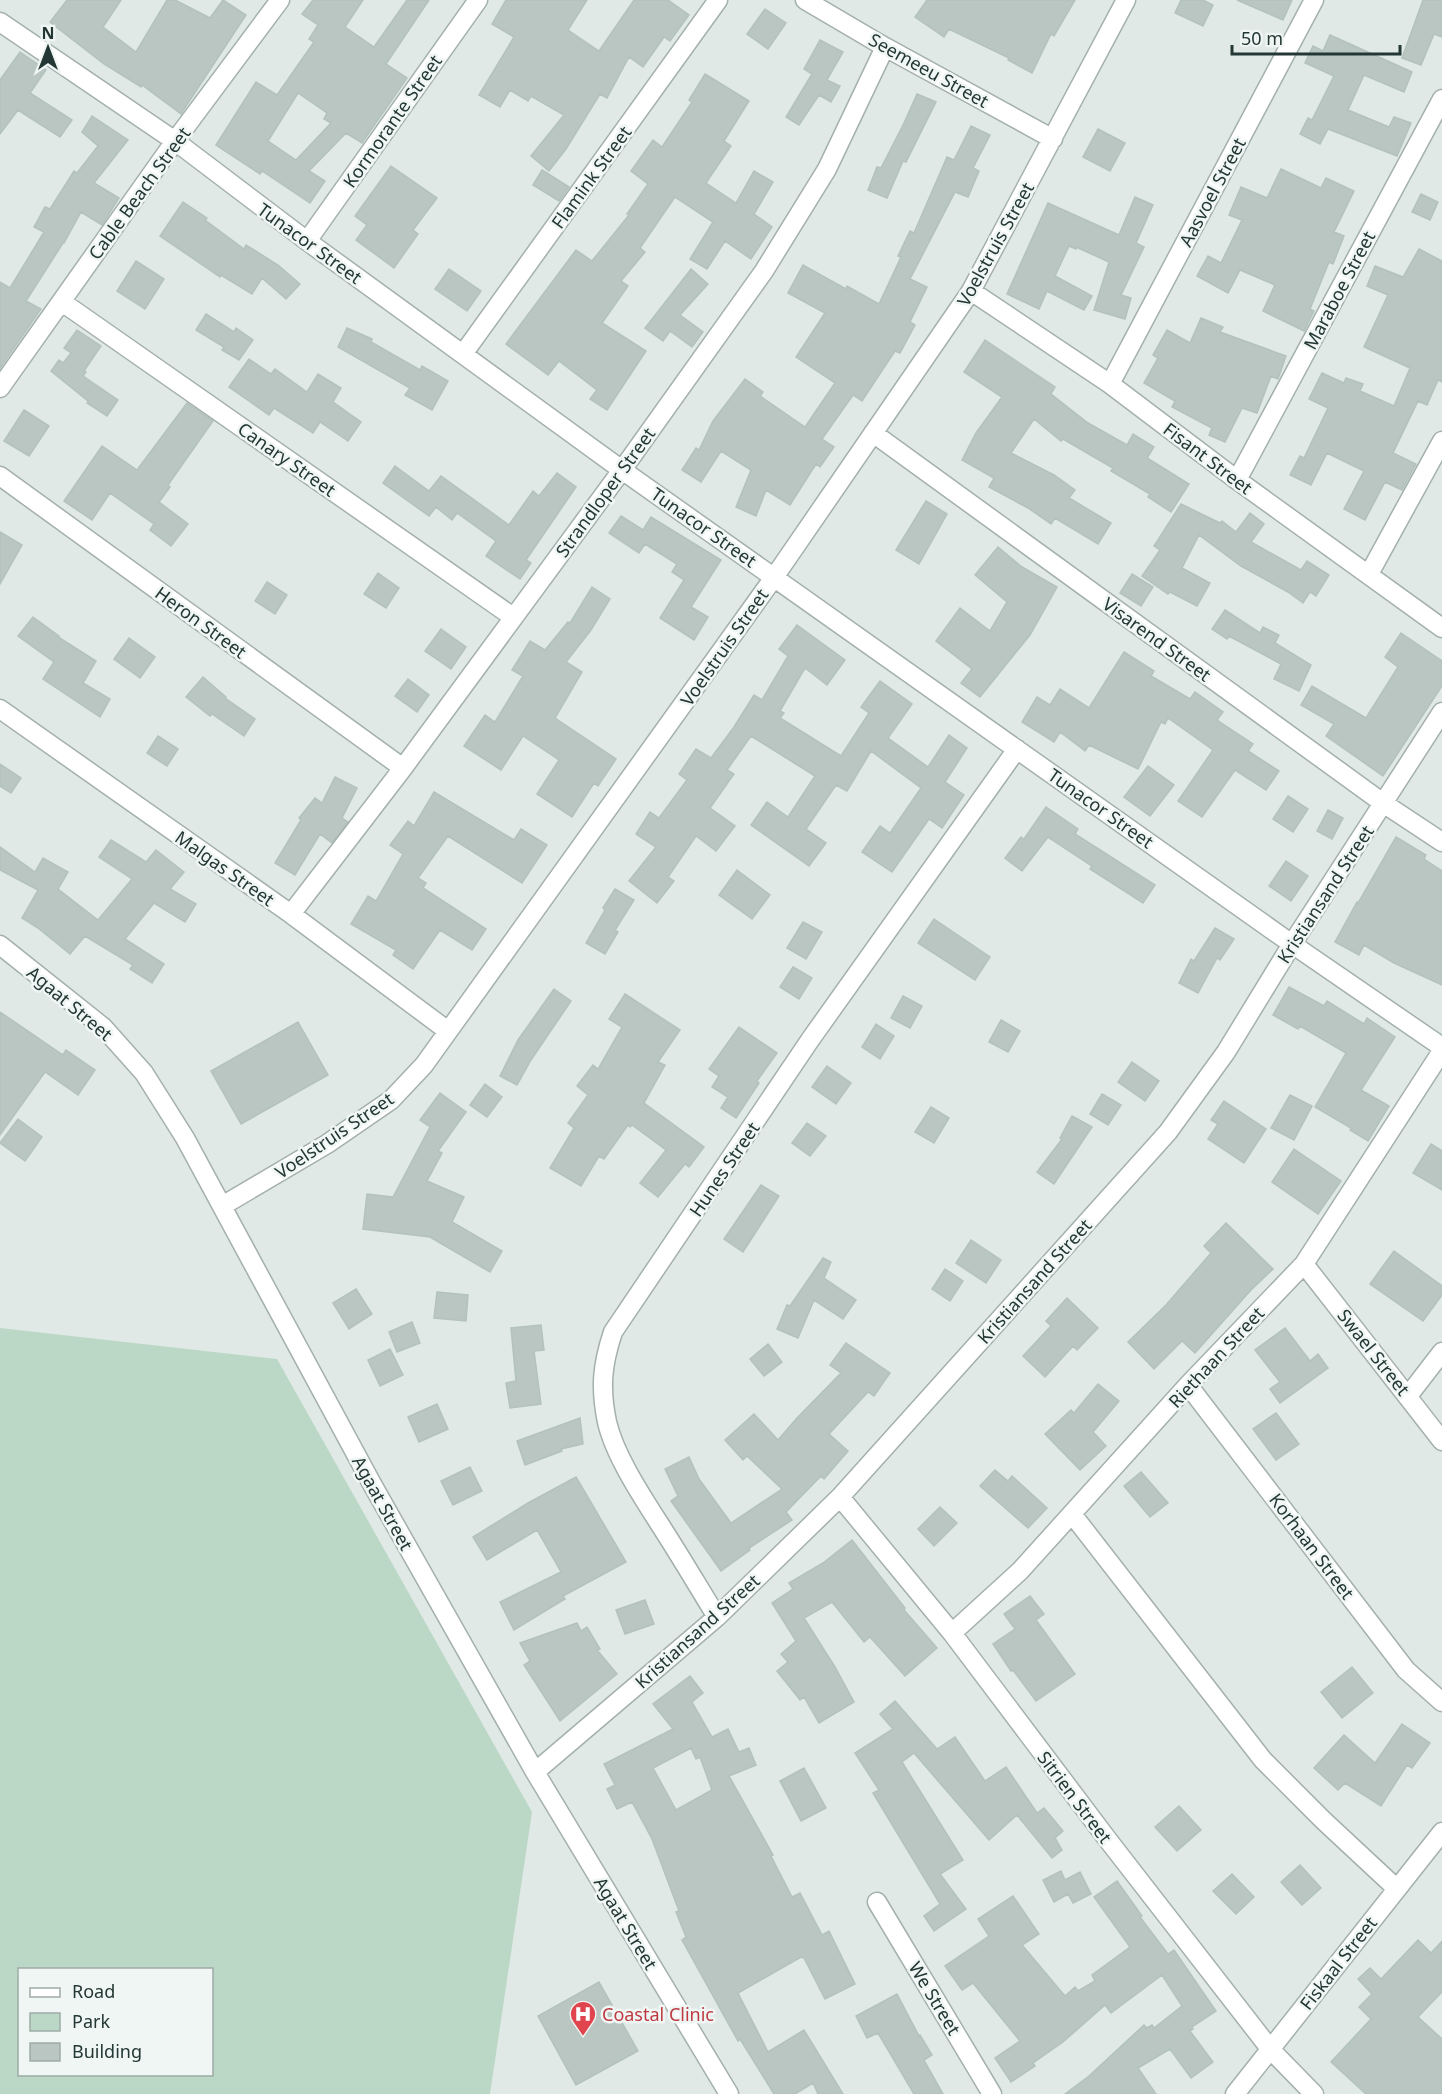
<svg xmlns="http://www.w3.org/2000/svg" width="1442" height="2094" font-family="'Noto Sans',sans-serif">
	<rect width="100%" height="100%" fill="#e0e9e6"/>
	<path fill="#bbd8c6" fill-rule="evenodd" d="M0,1328L277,1359L532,1812L490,2094H0ZM20,1970H212V2074H20Z"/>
	<path fill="#b9c6c2" stroke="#b3c2bd" stroke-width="1.5" fill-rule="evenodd" d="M67,0H121L103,27L136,52L167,0H175L210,18L223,0L246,15L181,114L142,85L141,87L104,64L50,22Z
		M313,0H363L345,27L374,47L407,0H429L386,64L407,78L362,143L346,133L309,171L325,181L310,203L262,171L260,174L216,145L256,82L277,95L314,42L309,39L318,25L302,14ZM298,93L327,113L324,119L331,123L296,160L268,141Z
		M506,0H587L568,30L599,51L634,0H668L689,15L670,41L664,37L643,67L629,57L607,98L600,94L566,149L549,171L531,156L564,115L531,96L528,101L510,90L500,107L479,95L514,37L492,24Z
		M927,0H1075L1054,36L1051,34L1032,73L1008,60L1009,58L949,29L944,37L915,17Z
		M1181,0H1203L1213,5L1203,26L1175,13Z
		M1237,0H1292L1283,20Z
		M1423,0H1442V37L1434,34L1421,65L1402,58Z
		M765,9L786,23L768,49L747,34Z
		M1330,35L1412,72L1404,92L1364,75L1348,110L1389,127L1394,117L1411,123L1397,156L1328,129L1320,144L1300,134L1308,118L1312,120L1334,76L1305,63L1313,46L1323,51Z
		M820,40L843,52L827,80L840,86L831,102L819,95L799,125L786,117L812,74L804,69Z
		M20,52L46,70L30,93L72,120L60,137L18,110L0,134V80Z
		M705,74L749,101L724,141L731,146L706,183L736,203L754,171L773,182L754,214L772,227L751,259L725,241L707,269L690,259L713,222L675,197L640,248L645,252L621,281L628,286L602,323L646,351L607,410L590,399L597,390L559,361L548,375L506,344L576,250L592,261L629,215L627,214L648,184L631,171L653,140L662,147L692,102L689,100Z
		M917,94L936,102L906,162L903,161L887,198L868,190L877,167L881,168L904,123Z
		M92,116L128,140L94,183L119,198L102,225L81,212L64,243H63L26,301L41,309L0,368V282L10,288L44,232L34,227L45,207L50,209L74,171L77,173L98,146L82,132Z
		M971,126L990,135L973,168L979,171L968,197L955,192L910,279L927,287L910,322L915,325L900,353L895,351L862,401L853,395L822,439L834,447L820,467L816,464L790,505L766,490L756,516L736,507L751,470L721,451L701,482L682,470L696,448L699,450L713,421L745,379L763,392L760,396L805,427L835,383L796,357L825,313L788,293L803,265L846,289L847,286L879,304L901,257L898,256L910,231L914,233L947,157L954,160Z
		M1098,129L1125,143L1110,171L1083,157Z
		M391,166L437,198L413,230L418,234L394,268L356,240L367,225L355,216Z
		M1281,169L1321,188L1326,178L1354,191L1334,232L1344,236L1333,264L1329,262L1310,309L1314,311L1304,331L1263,311L1275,285L1240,270L1228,293L1197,276L1208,256L1221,263L1242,220L1229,215L1241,187L1267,198Z
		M542,170L569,187L559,201L533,185Z
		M1421,194L1438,202L1430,220L1412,212Z
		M1135,197L1153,205L1136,243L1144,247L1121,295L1131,298L1125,319L1094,310L1109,262L1076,247V249L1069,246L1055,276L1092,296L1084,310L1047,291L1039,309L1007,294L1048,203L1119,235Z
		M183,202L207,218L205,220L244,249L246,245L278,265L300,284L286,299L262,278L252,294L221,275L220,277L160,236Z
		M1419,249L1442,261V382L1438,380L1427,405L1418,401L1393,453L1416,464L1402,490L1385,482L1365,520L1344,509L1364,471L1327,453L1311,485L1290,475L1300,456L1304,458L1328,408L1309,399L1322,373L1344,383L1346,378L1363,384L1360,391L1394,406L1410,368L1364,347L1388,295L1367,286L1375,266L1403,277Z
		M136,261L164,279L145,309L117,291Z
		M449,269L481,291L467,311L435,289Z
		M691,269L708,284L680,315L703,332L692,347L670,331L663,341L645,328Z
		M206,314L234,332L236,328L253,340L239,360L222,350L224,347L196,330Z
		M1201,318L1223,327L1220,332L1286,356L1278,379L1271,376L1257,413L1242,408L1225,442L1209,435L1212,428L1172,407L1175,401L1144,383L1158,358L1153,355L1167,330L1190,343Z
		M347,328L372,339L371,342L420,370L422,366L448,381L432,410L405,395L410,388L338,347Z
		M77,330L101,346L84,371L86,372L83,376L118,400L107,416L87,403L88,401L51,371L59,360L63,363L71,353L64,348Z
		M985,340L1055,387L1051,394L1088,423L1127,445L1133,434L1154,447L1147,458L1189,484L1171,512L1148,497L1150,494L1111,471L1113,468L1063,439L1061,441L1034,419L1011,453L1054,475L1075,490L1069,498L1111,523L1098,544L1055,518L1051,524L1028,508L989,487L994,478L962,460L976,433L1002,397L964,372Z
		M249,359L271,374L275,369L307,392L318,374L341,388L333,402L361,422L348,441L320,422L313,433L274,408L269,415L229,387Z
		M187,403L213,421L168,485L170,487L159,502L188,524L171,546L150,530L154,524L110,493L92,520L64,501L102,446L137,470Z
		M24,410L49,426L29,456L4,441Z
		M395,466L429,491L441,476L509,525L533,491L539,496L557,473L576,487L526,560L531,563L520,579L486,556L496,541L457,513L452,520L436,507L429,516L383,483Z
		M926,501L947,514L919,564L896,550Z
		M1181,504L1220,523L1222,521L1236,532L1250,513L1264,524L1251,542L1301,570L1307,561L1329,575L1316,596L1310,592L1303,603L1288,592L1241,566L1199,535L1182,568L1210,583L1197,606L1170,592L1168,594L1142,576L1160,550L1154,546Z
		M621,516L643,530L651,517L721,560L691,607L708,617L694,640L660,618L684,580L672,572L677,564L645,544L639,553L609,533Z
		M0,532L22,545L0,584Z
		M998,547L1022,567L1057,587L1030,635L980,697L961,683L972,669L936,641L960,608L990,631L1007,602L975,575Z
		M378,573L399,588L386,608L364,594Z
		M1132,574L1153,587L1141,606L1120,593Z
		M267,582L287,595L275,614L255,601Z
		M592,587L610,599L591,630L566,662L582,672L555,718L616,759L598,786L594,783L572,817L537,794L559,760L523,736L501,770L464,746L485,715L495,722L523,676L512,670L530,641L545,650L568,622L570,623Z
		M1225,610L1260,633L1263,627L1279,635L1275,643L1311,665L1299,691L1274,679L1281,664L1229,636L1227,639L1212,629Z
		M33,617L59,636L58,637L96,661L83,683L110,699L100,717L43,679L54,662L18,636Z
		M797,625L845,660L827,685L805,668L780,711L784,713L780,718L841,756L869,713L861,707L880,681L912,704L888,738L928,767L949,735L967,748L945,782L964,795L942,828L929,819L892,872L862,852L880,826L890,833L921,788L871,751L847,791L836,785L806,829L826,843L809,866L751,825L767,802L788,817L815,776L751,736L727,770L734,774L710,808L735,826L716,851L696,836L668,877L674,881L657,903L629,881L656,847L636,834L650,812L659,818L687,780L679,774L696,749L711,758L734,727L754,695L762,700L788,656L779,649Z
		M441,629L466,647L451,669L425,651Z
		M1401,633L1442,661V686L1383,776L1326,736L1334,724L1301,705L1312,686L1366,718L1398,667L1385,657Z
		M129,638L155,657L140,678L114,659Z
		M1124,652L1154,671L1151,676L1190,699L1195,692L1223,712L1217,720L1253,744L1248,751L1279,771L1266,790L1235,770L1202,817L1178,801L1213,750L1168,718L1165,724L1161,722L1138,769L1089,745L1085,751L1060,732L1054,742L1022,722L1037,697L1050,705L1060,689L1089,708Z
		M203,677L226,697L225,698L255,719L244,736L212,714L210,716L186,697Z
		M408,679L429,695L417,712L395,696Z
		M158,736L178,749L167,766L147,753Z
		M0,764L21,778L11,793L0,786Z
		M1148,766L1174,785L1150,816L1124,797Z
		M335,777L357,788L342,818L348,822L332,843L320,834L295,875L275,863L301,820L299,818L315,798L322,803Z
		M434,792L514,840L521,829L547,845L522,883L448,836L418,878L426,883L423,888L486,929L472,950L440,930L413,969L393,955L396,950L351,924L368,896L376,901L403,854L390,845L408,821L414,826Z
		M1288,796L1308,809L1293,832L1273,819Z
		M1046,807L1078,829L1075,834L1155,885L1143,903L1090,869L1092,866L1048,837L1022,871L1005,858L1021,837L1024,839Z
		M1328,810L1343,818L1332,839L1317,831Z
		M1396,837L1426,855L1424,859L1442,871V985L1394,963L1364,945L1359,955L1335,942L1357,902L1358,903Z
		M111,840L146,862L156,850L184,872L170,889L196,904L185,922L154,903L125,939L164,964L152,983L130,969L133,965L85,936L70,954L38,928L22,918L38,890L0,870V847L35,872L43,858L68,872L58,889L98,920L132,879L99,857Z
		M1286,861L1308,876L1291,901L1269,886Z
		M737,870L770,895L752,919L719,895Z
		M615,889L634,900L615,930L618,932L605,954L586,943L605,910L603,908Z
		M934,919L990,957L975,980L918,943Z
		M803,922L822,932L806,959L787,948Z
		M1215,928L1234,939L1220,960L1217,958L1198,993L1179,983L1191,959L1194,961Z
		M793,967L812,978L799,999L780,987Z
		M1289,987L1324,1006L1327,1001L1364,1024L1367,1018L1395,1037L1361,1090L1389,1106L1368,1141L1350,1130L1351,1128L1315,1107L1346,1053L1300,1026L1298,1029L1273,1015Z
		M554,989L571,1001L531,1060L517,1085L500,1076L518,1040Z
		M625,994L680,1030L658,1062L665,1065L644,1103L704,1147L689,1167L685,1164L658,1197L640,1183L666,1150L632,1125L630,1127L628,1125L604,1159L599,1156L581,1186L550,1168L574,1128L568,1123L588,1095L577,1086L593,1065L598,1069L622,1027L609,1019Z
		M903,996L922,1006L910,1028L891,1018Z
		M0,1012L63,1055L66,1050L95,1070L78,1095L45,1072L0,1135Z
		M1001,1020L1020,1031L1008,1052L989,1042Z
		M298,1022L328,1075L241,1124L211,1071Z
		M876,1024L894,1036L880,1059L862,1047Z
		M739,1027L777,1053L757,1081L759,1083L736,1118L721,1108L728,1097L712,1087L719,1076L709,1069Z
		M1132,1062L1159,1081L1145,1101L1118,1082Z
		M827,1066L851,1083L836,1104L812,1087Z
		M485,1084L502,1097L487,1117L470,1105Z
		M440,1093L466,1112L438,1151L442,1153L427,1181L464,1197L452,1222L502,1251L490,1272L430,1237L363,1229L367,1194L393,1197L430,1127L420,1120Z
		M1102,1094L1121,1105L1108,1125L1090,1114Z
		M1290,1095L1312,1106L1294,1140L1271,1128Z
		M1224,1101L1266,1129L1244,1163L1208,1139L1218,1124L1211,1120Z
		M931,1107L949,1118L934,1143L915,1132Z
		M1072,1116L1092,1127L1054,1184L1037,1172L1062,1139L1060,1138Z
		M18,1119L42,1137L25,1161L0,1143Z
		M807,1123L826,1136L810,1156L792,1143Z
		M1431,1144L1442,1151V1190L1413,1173Z
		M1294,1149L1341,1181L1318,1214L1272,1182Z
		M761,1185L779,1196L743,1252L724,1239Z
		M1226,1223L1273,1269L1251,1290L1195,1353L1182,1341L1154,1369L1128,1342L1166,1305L1211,1253L1204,1246Z
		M971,1240L1001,1260L986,1283L956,1263Z
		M1394,1251L1442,1286V1295L1423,1321L1370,1284Z
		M823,1258L831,1262L824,1278L856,1300L843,1319L814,1300L798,1338L777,1329L787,1305L790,1306Z
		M945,1269L963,1281L950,1301L932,1289Z
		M356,1289L372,1314L349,1329L333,1303Z
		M437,1292L468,1295L466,1321L434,1318Z
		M1067,1298L1098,1328L1077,1350L1073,1346L1045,1377L1023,1356L1051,1326L1046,1321Z
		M412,1322L420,1343L397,1352L389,1332Z
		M541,1325L544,1350L534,1351L541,1404L510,1408L506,1383L516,1381L511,1328Z
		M1285,1328L1310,1361L1318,1354L1328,1368L1280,1403L1270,1389L1280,1382L1255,1350Z
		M846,1343L890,1373L874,1396L868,1392L829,1434L848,1451L824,1479L821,1476L786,1512L792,1520L749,1548L750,1550L721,1571L671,1501L678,1496L665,1469L689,1457L699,1479L731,1523L782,1489L747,1456L743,1460L725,1440L754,1414L778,1440L797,1418L841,1373L830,1365Z
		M768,1344L782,1362L764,1376L750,1359Z
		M390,1349L403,1375L380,1386L368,1360Z
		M1098,1384L1119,1401L1093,1432L1106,1446L1080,1470L1045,1434L1071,1410L1074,1413Z
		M437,1404L448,1429L419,1442L408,1417Z
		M1276,1413L1299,1444L1276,1460L1253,1429Z
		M580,1418L583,1444L561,1449L562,1451L525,1465L517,1441Z
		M470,1467L482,1491L453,1505L441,1481Z
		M995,1470L1008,1481L1012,1476L1047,1508L1028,1528L980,1486Z
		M1141,1472L1168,1503L1150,1517L1124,1486Z
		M576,1477L626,1562L563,1596L565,1599L514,1630L500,1602L561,1572L537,1530L487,1560L473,1537L528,1503Z
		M940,1507L957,1523L934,1546L918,1529Z
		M852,1540L905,1608L904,1610L937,1648L905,1676L870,1637L864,1642L832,1602L804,1618L835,1667L854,1702L819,1723L804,1697L800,1700L777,1671L788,1662L781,1654L796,1641L772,1603L793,1589L789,1583L823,1563Z
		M1030,1596L1044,1614L1036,1620L1075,1674L1036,1701L1013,1670L1011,1671L993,1644L1015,1629L1004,1614Z
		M645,1600L654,1624L625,1634L616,1610Z
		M577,1623L581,1631L587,1627L600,1649L597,1650L617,1674L560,1721L524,1665L530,1661L520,1643Z
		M1352,1667L1373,1693L1342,1718L1321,1692Z
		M690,1676L703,1693L692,1702L712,1737L728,1729L739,1752L749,1748L756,1765L729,1776L773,1855L771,1856L792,1897L800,1893L822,1935L829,1931L855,1984L825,1999L804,1958L801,1957L738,1993L768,2052L804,2030L843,2094H818L813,2083L795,2094H774L740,2039L738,2041L682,1940L686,1937L676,1912L679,1911L652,1839L632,1802L617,1809L607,1789L615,1785L604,1764L673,1729L653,1704ZM691,1748L696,1759L700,1757L712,1790L676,1810L653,1768Z
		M895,1701L937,1749L955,1737L985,1781L1006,1767L1037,1813L1044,1808L1063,1831L1055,1838L1062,1850L1052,1858L1017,1815L989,1840L914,1753L902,1762L963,1860L940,1874L966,1909L934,1931L924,1916L940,1904L873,1793L879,1790L855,1753L893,1729L880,1714Z
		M1402,1724L1430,1743L1412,1768L1407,1765L1381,1806L1345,1783L1338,1790L1314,1768L1344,1735L1375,1763Z
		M804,1768L826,1808L801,1821L780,1781Z
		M1179,1806L1201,1830L1177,1851L1155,1827Z
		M1300,1865L1321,1888L1302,1905L1281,1882Z
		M1061,1871L1065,1880L1080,1872L1091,1894L1073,1903L1068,1894L1054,1902L1043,1880Z
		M1232,1874L1254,1897L1236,1914L1213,1891Z
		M1117,1881L1142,1916L1140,1917L1168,1954L1174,1950L1216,2011L1192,2027L1193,2029L1190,2031L1213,2062L1191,2078L1170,2049L1138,2068L1156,2094H1065L1089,2076L1144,2025L1147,2028L1152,2025L1154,2028L1182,2006L1162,1975L1111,2013L1105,2005L1063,2042L1033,2063L1035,2066L1011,2082L995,2058L1020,2041L973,1983L962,1990L945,1966L989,1936L978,1919L1013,1896L1039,1934L1022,1945L1065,1996L1075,1987L1078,1991L1095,1981L1092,1975L1130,1947L1094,1897Z
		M1418,1940L1431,1953L1442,1941V1992L1418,2017L1442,2039V2094H1366L1331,2062L1371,2019L1359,2007L1372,1994L1358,1979L1370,1968L1381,1979Z
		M599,1982L638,2051L576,2085L538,2016Z
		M897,1994L919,2036L920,2035L932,2055L924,2060L943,2094H914L878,2033L867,2038L856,2016Z"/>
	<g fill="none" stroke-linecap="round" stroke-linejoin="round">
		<g stroke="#a4b0ad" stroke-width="21">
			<path id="minor" d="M805,0L885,47L1053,139
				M0,22L175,141L307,241L622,470L1292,944L1442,1047
				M307,241L478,0
				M971,291L1110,384L1237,480L1442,628
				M62,302L513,617
				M463,354L718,0
				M1110,384L1314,0
				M0,388L175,141L280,0
				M873,433L1383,803L1442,842
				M0,476L403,768
				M1237,480L1442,99
				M1369,574L1442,441
				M0,709L291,914L448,1031
				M291,914L403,768L622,470L764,271L827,169L885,47
				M0,945L103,1027L144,1073L185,1138L372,1484L535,1772L729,2094
				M222,1206L327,1144L391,1100L424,1065L775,576L971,291L1126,0
				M1304,1264L1442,1441
				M1188,1385L1406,1670L1442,1702
				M1408,1396L1442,1352
				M840,1497L952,1633L1108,1840L1271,2050L1314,2094
				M1072,1514L1263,1760L1324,1821L1396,1888
				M717,1617C699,1588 682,1559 664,1531C645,1501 615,1457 607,1422C600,1388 602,1365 613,1332L810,1040L1017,749
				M952,1633L1020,1571L1188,1385L1304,1264L1442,1051
				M535,1772L717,1617L840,1497L1168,1132L1226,1052L1292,944L1442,712
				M877,1902L992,2094
				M1235,2094L1442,1832"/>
		</g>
		<use href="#minor" stroke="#fff" stroke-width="18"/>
	</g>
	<defs>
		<g id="hospital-pin" transform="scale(1.35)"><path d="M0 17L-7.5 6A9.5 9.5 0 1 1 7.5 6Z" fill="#e0444e" stroke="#f0f6f4"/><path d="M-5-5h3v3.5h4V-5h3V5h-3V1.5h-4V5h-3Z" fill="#fff"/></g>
	</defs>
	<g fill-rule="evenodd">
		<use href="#hospital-pin" x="583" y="2014"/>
	</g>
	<g text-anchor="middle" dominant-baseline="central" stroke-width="5" stroke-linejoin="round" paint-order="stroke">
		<g font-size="18" fill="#233734" stroke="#f0f6f4">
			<text transform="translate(929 70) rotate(29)">Seemeeu Street</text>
			<text transform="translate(392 121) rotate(-55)">Kormorante Street</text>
			<text transform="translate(591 177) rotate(-54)">Flamink Street</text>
			<text transform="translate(1212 192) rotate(-62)">Aasvoel Street</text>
			<text transform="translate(139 193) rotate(-54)">Cable Beach Street</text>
			<text transform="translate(310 243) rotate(36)">Tunacor Street</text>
			<text transform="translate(995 244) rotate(-61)">Voelstruis Street</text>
			<text transform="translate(1339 290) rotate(-62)">Maraboe Street</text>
			<text transform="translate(1208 458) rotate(37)">Fisant Street</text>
			<text transform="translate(287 459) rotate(35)">Canary Street</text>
			<text transform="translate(605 492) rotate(-54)">Strandloper Street</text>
			<text transform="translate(704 527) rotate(35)">Tunacor Street</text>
			<text transform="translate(201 622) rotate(36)">Heron Street</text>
			<text transform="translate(1157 639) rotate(36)">Visarend Street</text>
			<text transform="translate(724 647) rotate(-55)">Voelstruis Street</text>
			<text transform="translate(1101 808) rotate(35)">Tunacor Street</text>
			<text transform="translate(225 868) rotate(35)">Malgas Street</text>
			<text transform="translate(1325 894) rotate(-57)">Kristiansand Street</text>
			<text transform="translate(70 1003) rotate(40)">Agaat Street</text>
			<text transform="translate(334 1135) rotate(-34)">Voelstruis Street</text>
			<text transform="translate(724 1169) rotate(-56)">Hunes Street</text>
			<text transform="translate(1034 1281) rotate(-48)">Kristiansand Street</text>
			<text transform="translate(1374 1352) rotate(52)">Swael Street</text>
			<text transform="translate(1216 1357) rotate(-47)">Riethaan Street</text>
			<text transform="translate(383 1503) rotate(61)">Agaat Street</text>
			<text transform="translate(1312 1546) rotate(53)">Korhaan Street</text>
			<text transform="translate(697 1631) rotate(-42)">Kristiansand Street</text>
			<text transform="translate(1075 1797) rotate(53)">Sitrien Street</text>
			<text transform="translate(626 1923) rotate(59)">Agaat Street</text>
			<text transform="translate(1338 1963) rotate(-52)">Fiskaal Street</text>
			<text transform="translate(935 1998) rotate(59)">We Street</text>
		</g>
		<g font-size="18" fill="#be3a42" stroke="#f0f6f4" text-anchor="start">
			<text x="602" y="2014">Coastal Clinic</text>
		</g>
	</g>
	<rect x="18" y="1968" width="195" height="108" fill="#f0f6f4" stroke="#9eaaa7" stroke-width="1.5"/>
	<rect x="30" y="1988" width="30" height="9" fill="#ffffff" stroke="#9eaaa7" stroke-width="1.5"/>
	<text x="72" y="1998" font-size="18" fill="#233734">Road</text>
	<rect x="30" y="2013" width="30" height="18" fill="#bbd8c6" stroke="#9eaaa7" stroke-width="1.5"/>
	<text x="72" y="2028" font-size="18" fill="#233734">Park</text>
	<rect x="30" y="2043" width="30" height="18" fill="#b9c6c2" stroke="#9eaaa7" stroke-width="1.5"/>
	<text x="72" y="2058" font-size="18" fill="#233734">Building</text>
	<g transform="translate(48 48)" stroke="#f0f6f4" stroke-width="4.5" paint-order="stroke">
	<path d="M0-4.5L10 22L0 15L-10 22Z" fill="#233734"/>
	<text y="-9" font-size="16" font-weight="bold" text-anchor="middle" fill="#233734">N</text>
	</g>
	<path d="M1232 45v9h168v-9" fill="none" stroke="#233734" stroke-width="3"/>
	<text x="1241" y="45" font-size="18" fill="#233734" stroke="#f0f6f4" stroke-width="4.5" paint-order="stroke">50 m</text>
</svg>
